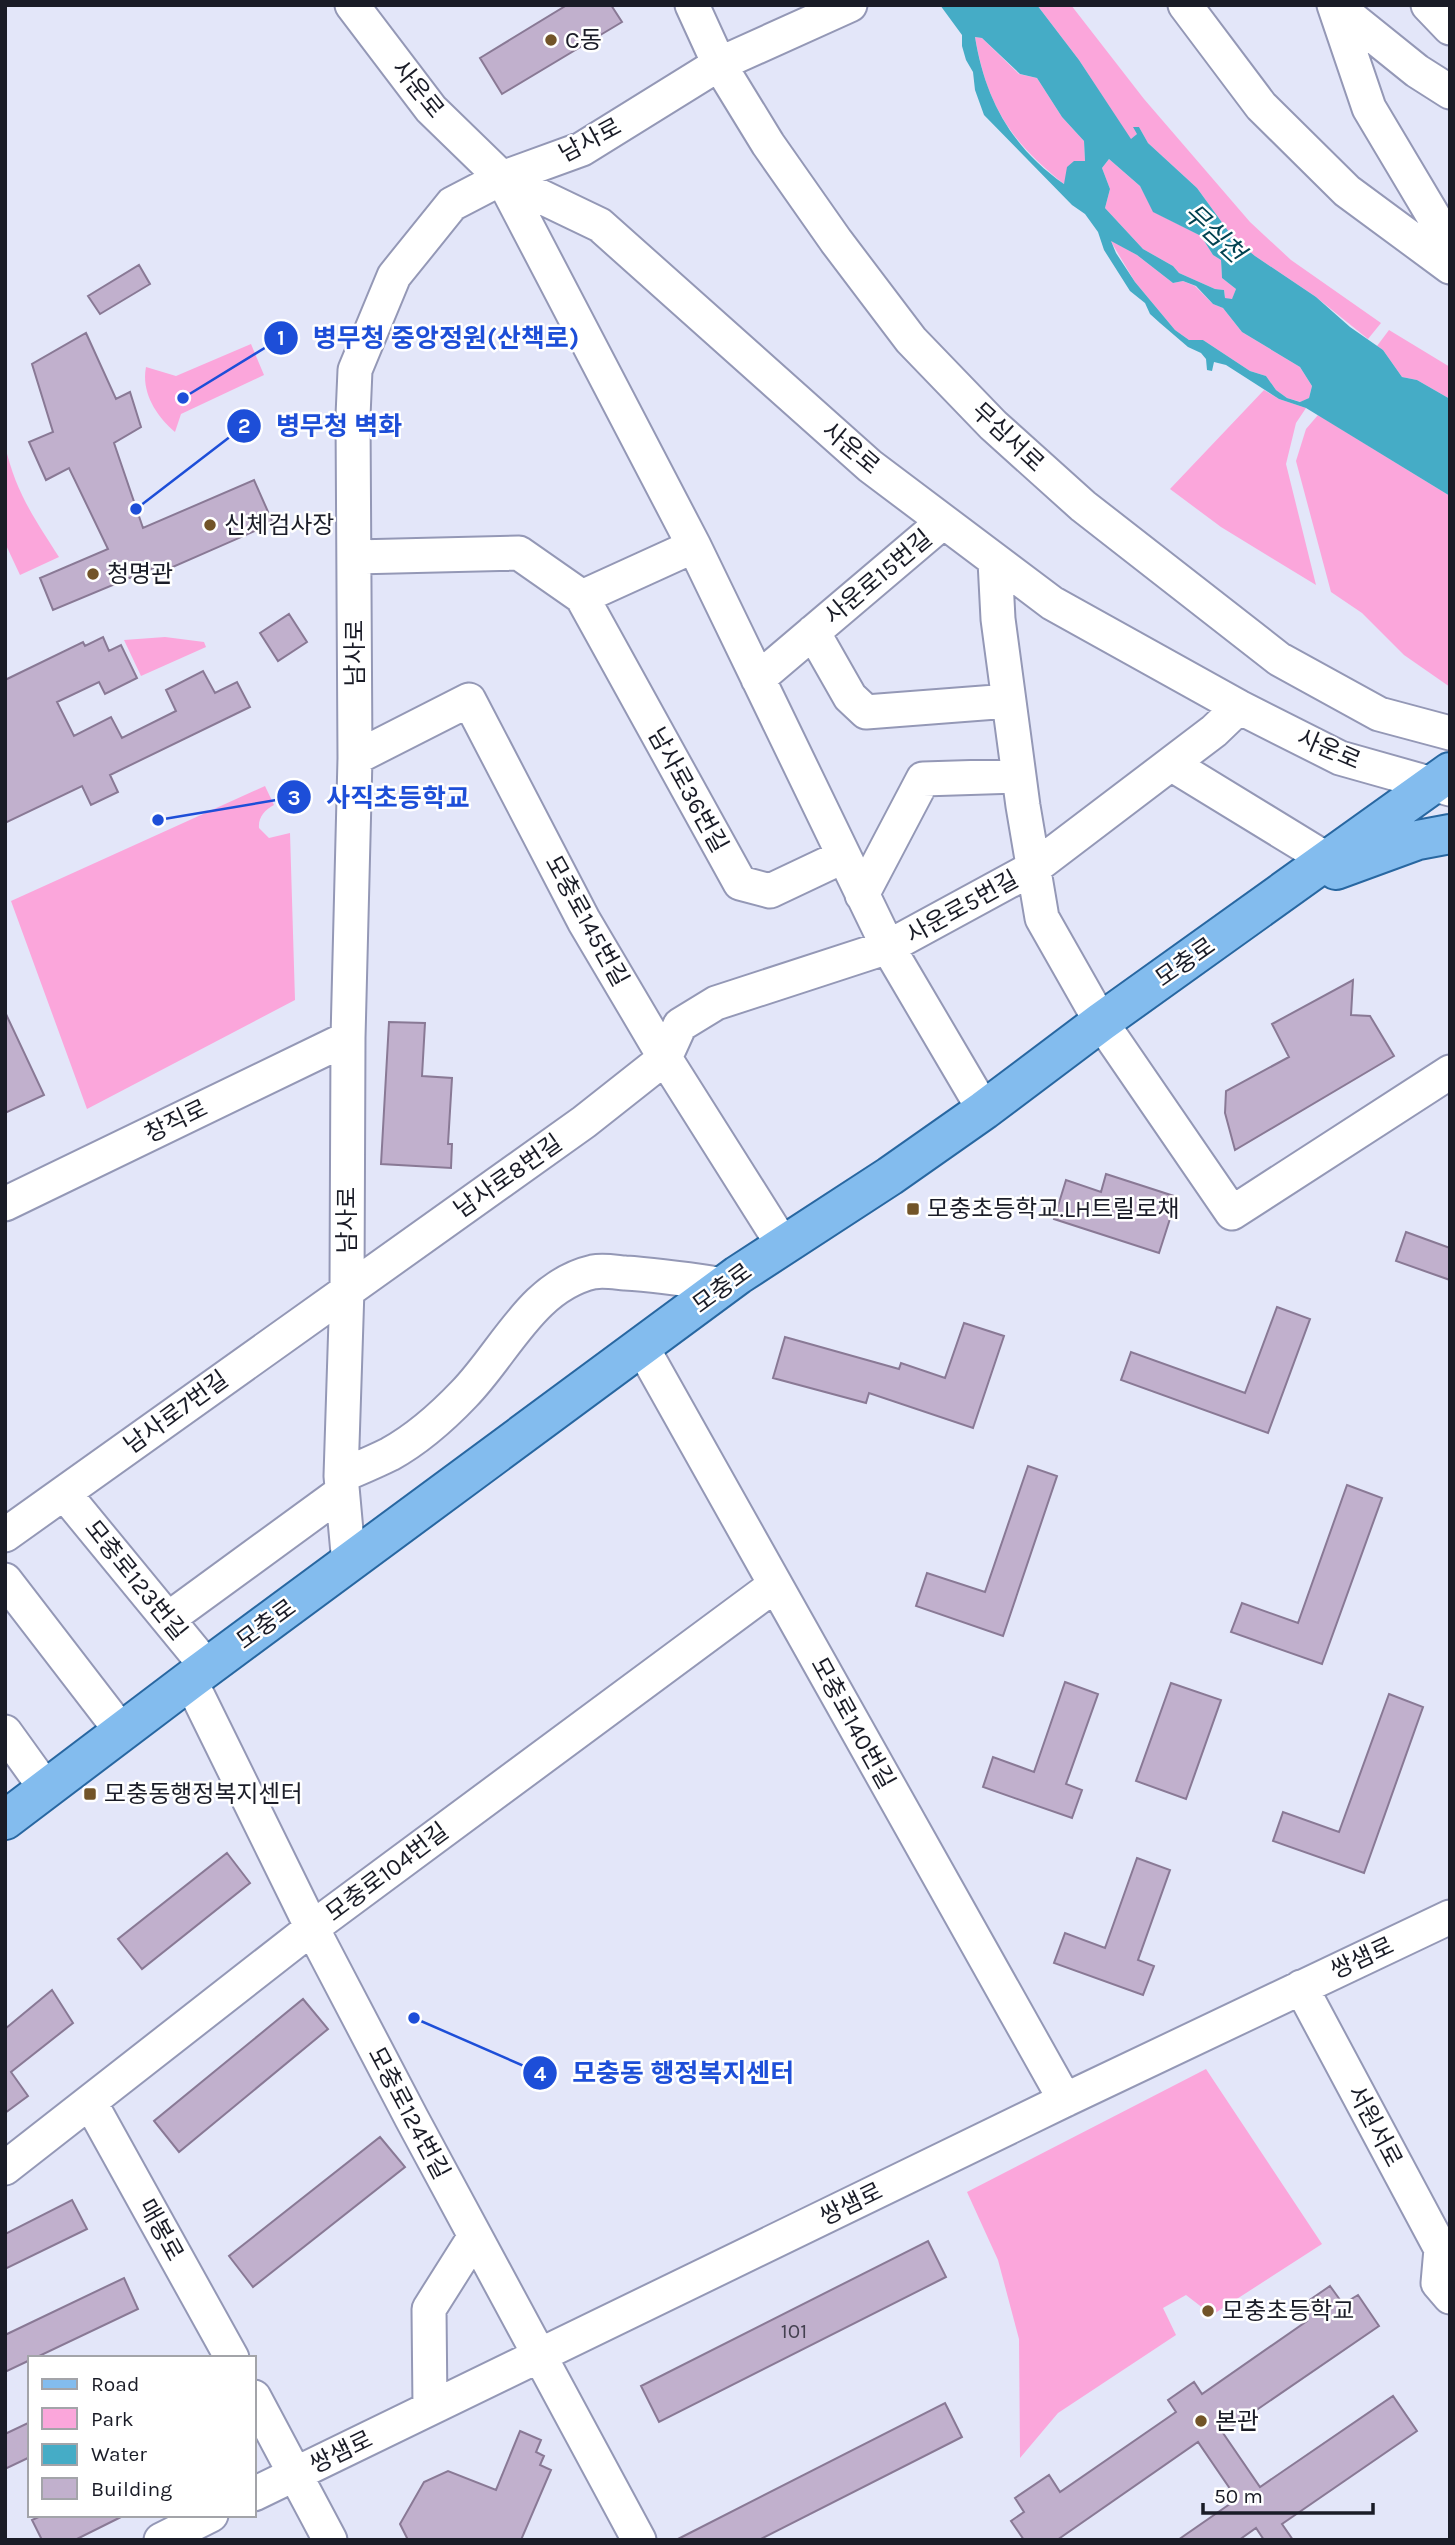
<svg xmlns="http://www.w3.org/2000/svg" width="1455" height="2545" font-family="Karla,'Noto Sans KR',sans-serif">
	<rect width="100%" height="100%" fill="#e3e6f9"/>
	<path fill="#fba6db" d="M1037,5H1071L1144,99L1250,222L1291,260L1381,323L1368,339L1316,297L1255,256L1234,239L1197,188L1148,143L1139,127L1137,134L1131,140L1079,60Z
		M975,37L982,38L1019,74L1037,78L1062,117L1084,141L1085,161L1064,184C1010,141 987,105 975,37Z
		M1109,159L1140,186L1154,212L1201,236L1213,255L1221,260L1222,278L1236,289L1232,300L1225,298L1224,290L1215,289L1179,273L1173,266L1143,249L1105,208L1110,189L1102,168Z
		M1110,240L1137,255L1173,283L1183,281L1195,286L1213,304L1223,308L1242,332L1300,367L1312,386L1309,398L1301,402L1287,398L1276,390L1266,376L1250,371L1203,340H1189L1175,330L1135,282Z
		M1389,330L1450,367V399L1417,380L1402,377L1383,350L1377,346Z
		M251,344L264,375L181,414L175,432C156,416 141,392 146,367L176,376Z
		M1264,390L1279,399L1306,408L1296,423L1286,464L1316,585L1221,527L1170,489Z
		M1318,415L1450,496V687L1404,655L1362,613L1331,592L1296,461L1306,429Z
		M5,445C15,491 34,518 59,557L20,575L5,543Z
		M165,637L204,642L206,647L141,676L124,640Z
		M265,786L274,805C265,810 258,817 259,828L269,838L290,833L295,1000L87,1109L11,901Z
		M1206,2069L1322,2244L1212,2315L1186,2295L1163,2308L1176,2335L1058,2413L1020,2458L1019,2339L998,2260L967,2192Z"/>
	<path fill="#45acc6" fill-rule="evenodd" d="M940,5H1037L1079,60L1131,139L1137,134L1133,127H1139L1148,143L1197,188L1234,239L1255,256L1316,297L1350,327L1383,350L1402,377L1417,380L1450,399V496L1306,408L1279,399L1226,365L1214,362L1212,371L1207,370L1206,359L1201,353L1188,347L1160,323L1150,314L1145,303L1130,291L1104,250L1098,232L1085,214L1072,205L984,115L975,90L973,72L966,60L962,46V35ZM975,37L982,38L1020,74L1037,78L1062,117L1084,141L1085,161H1074L1067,167L1064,184C1012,148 985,99 975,37ZM1109,159L1140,186L1153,212L1201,236L1213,255L1221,260L1222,278L1236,289L1232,299L1225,298L1224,290L1215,289L1179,273L1173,266L1143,249L1105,208L1110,189L1102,168ZM1111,241L1137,255L1173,283L1183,281L1196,286L1213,304L1223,308L1242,332L1300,367L1312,386L1309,398L1300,402L1287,398L1276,390L1266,376L1250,371L1203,340H1189L1175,330L1135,282L1116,253Z"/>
	<path fill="#c1b0cd" stroke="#897995" stroke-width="2" d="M567,5H611L622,22L502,94L480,58Z
		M139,265L150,284L100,314L88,296Z
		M86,333L116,399L130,392L141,427L114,443L143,528L254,480L273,523L166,570L163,564L53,610L40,578L108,549L69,468L46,480L29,442L53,432L32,364Z
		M289,614L307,642L278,661L260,633Z
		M103,637L109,651L121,645L137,678L105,694L99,682L57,702L74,736L111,717L122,738L176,711L166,690L203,671L215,693L237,682L250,707L110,775L118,792L91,805L82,786L5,823V680L83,642L85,646Z
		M1353,980L1351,1015L1370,1016L1394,1056L1235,1150L1225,1113L1226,1091L1289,1057L1272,1024Z
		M5,1012L44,1095L5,1113Z
		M389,1022L425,1023L422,1076L452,1078L448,1144H452L451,1168L381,1164Z
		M1106,1174L1177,1197L1159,1253L1054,1219L1066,1180L1101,1192Z
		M1406,1232L1450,1248V1280L1396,1261Z
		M1277,1307L1310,1319L1268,1433L1121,1380L1131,1352L1245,1393Z
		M964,1323L1004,1336L973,1428L869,1393L866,1403L773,1378L785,1337L899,1369L901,1363L945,1378Z
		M1028,1466L1057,1476L1003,1636L916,1606L927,1573L985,1592Z
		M1347,1485L1382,1498L1322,1664L1231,1632L1242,1603L1298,1623Z
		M1065,1682L1098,1694L1066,1784L1082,1790L1072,1818L983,1787L993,1757L1034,1772Z
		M1171,1683L1221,1700L1186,1799L1136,1781Z
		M1389,1694L1423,1707L1364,1873L1273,1841L1283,1812L1339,1832Z
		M227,1853L250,1883L142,1969L118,1939Z
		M1137,1858L1170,1870L1138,1960L1154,1966L1143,1995L1054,1963L1065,1933L1105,1948Z
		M52,1990L73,2023L11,2072L28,2096L5,2113V2029Z
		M303,1999L328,2029L179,2152L154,2121Z
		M380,2137L405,2167L253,2287L229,2256Z
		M72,2200L87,2229L5,2269V2234Z
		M928,2241L946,2277L659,2422L641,2386Z
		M124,2278L138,2309L35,2358H30V2360L5,2372V2335Z
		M1330,2286L1343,2304L1358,2295L1379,2326L1223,2433L1260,2487L1393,2396L1417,2431L1282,2524L1293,2540H1264L1256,2528L1239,2540H1178L1237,2499L1198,2442L1057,2540H1024L1011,2521L1024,2512L1015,2498L1049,2475L1060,2492L1176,2412L1168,2400L1194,2382L1202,2394L1307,2321L1298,2308Z
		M945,2403L962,2437L759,2540H676Z
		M30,2422V2457L5,2469V2434Z
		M520,2431L541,2440L536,2452L544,2456L540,2465L551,2470L521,2540H408L400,2524L424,2482L448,2471L496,2490Z
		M43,2515H125L75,2540H42L32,2520Z"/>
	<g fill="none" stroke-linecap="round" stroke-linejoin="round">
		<g stroke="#9498b6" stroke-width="37">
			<path id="minor" d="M352,5L431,109L502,178L600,225L870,466L1052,603L1239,707L1340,758L1450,789
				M692,5L719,64L768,144L836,241L911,340L993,425L1083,506L1279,659L1379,714L1450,733
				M1185,5L1261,106L1347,191L1450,267
				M1334,5L1369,108L1450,244
				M1335,5L1417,71L1450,92
				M1428,5L1450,28
				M502,178L694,546L888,947L984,1110
				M355,557L519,553L582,597L694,546
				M995,561L998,619L1023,806L1042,918L1101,1022L1232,1213L1450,1072
				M582,597L740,883L770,891L844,856
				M813,632L850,697L866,712L1009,701
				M758,679L943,522
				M355,758L469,700L584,921L665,1058L783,1245
				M1171,764L1328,860
				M862,895L923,779L1019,776
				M5,1204L348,1038
				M642,1347L1065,2100
				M341,1476C357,1469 374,1462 390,1454C417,1439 443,1416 464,1394C505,1352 532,1286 593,1272C603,1270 614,1272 625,1273C659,1275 691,1280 725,1285
				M64,1493L207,1667
				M5,1535L584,1122L665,1058L680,1025L716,1003L888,947L1035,867L1214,731L1239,707
				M349,1564L341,1476L347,1289L348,1038L355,758L353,416L355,370L394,276L452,204L502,178L582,149L719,64L850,5
				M5,1580L122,1732
				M168,1619L342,1492
				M190,1680L312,1928L412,2119L639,2540
				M5,1732L46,1789
				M1301,1987L1441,2249L1438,2283L1450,2297
				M90,2102L232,2358
				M5,2168L312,1928L775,1585
				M254,2397L330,2540
				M430,2408L429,2309L475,2236
				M254,2494L1065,2100L1450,1917
				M161,2540L211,2515"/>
		</g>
		<g stroke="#2867a1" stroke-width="42">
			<path id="major" d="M1336,870L1418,840L1450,834
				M5,1820L190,1680L738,1275L890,1176L984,1110L1101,1022L1450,772"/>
		</g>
		<use href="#minor" stroke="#fff" stroke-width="33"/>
		<use href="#major" stroke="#83bcee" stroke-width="38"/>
	</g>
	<g fill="#725428" stroke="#fff" stroke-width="2.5">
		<circle cx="551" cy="40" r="7"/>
		<circle cx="210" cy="525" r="7"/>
		<circle cx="93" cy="574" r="7"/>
		<rect x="906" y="1202" width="14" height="14" rx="3.5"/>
		<rect x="83" y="1787" width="14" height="14" rx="3.5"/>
		<circle cx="1208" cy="2311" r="7"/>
		<circle cx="1201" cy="2421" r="7"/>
	</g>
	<g text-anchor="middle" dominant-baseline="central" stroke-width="5" stroke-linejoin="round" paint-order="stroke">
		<g font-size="21" fill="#444150">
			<text x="794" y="2331">101</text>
		</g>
		<g font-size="24" fill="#1a1c27" stroke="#fff" text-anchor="start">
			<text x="565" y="40">C동</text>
			<text x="224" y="525">신체검사장</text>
			<text x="107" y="574">청명관</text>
			<text x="927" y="1209">모충초등학교.LH트릴로채</text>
			<text x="104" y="1794">모충동행정복지센터</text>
			<text x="1222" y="2311">모충초등학교</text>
			<text x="1215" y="2421">본관</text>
		</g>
		<g font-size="24" fill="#1a1c27" stroke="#fff">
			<text transform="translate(418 89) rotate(51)">사운로</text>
			<text transform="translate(590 140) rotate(-28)">남사로</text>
			<text transform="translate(1008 437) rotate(43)">무심서로</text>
			<text transform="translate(851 448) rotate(40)">사운로</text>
			<text transform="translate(878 577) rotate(-40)">사운로15번길</text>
			<text transform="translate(355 653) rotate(-90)">남사로</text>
			<text transform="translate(1329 749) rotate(23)">사운로</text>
			<text transform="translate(688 790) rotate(61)">남사로36번길</text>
			<text transform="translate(962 907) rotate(-29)">사운로5번길</text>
			<text transform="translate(587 921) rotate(61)">모충로145번길</text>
			<text transform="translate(1185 962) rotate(-35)">모충로</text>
			<text transform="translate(176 1121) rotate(-26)">창직로</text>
			<text transform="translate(508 1176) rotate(-35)">남사로8번길</text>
			<text transform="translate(347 1220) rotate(-90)">남사로</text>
			<text transform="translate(722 1288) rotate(-36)">모충로</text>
			<text transform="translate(176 1412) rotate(-36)">남사로7번길</text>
			<text transform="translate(136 1580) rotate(51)">모충로123번길</text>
			<text transform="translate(266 1624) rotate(-36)">모충로</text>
			<text transform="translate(853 1723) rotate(61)">모충로140번길</text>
			<text transform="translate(387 1872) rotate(-37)">모충로104번길</text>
			<text transform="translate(1362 1958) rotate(-25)">쌍샘로</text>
			<text transform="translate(409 2113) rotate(62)">모충로124번길</text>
			<text transform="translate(1375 2126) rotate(62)">서원서로</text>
			<text transform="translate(851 2204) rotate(-26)">쌍샘로</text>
			<text transform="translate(161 2230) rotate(61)">매봉로</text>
			<text transform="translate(341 2452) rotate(-26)">쌍샘로</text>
		</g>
		<g font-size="26" font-style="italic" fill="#014250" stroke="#fff">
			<text transform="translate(1214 233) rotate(43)">무심천</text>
		</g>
	</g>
	<path fill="none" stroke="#1d4ed8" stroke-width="2.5" d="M183 398L281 338M136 509L244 426M158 820L294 797M414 2018L540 2073"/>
	<g fill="#1d4ed8" stroke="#fff" stroke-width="2.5">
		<circle cx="183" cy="398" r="7"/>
		<circle cx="136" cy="509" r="7"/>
		<circle cx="158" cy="820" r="7"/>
		<circle cx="414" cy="2018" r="7"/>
		<circle cx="281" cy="338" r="18"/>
		<circle cx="244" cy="426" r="18"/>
		<circle cx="294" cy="797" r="18"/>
		<circle cx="540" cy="2073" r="18"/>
	</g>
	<g font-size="21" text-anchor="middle" font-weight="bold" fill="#fff">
		<text x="281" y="345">1</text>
		<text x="244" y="433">2</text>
		<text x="294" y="805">3</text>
		<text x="540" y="2081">4</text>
	</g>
	<g font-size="26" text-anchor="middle" font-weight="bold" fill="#1d4ed8" stroke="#fff" stroke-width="5" stroke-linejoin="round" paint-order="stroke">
		<text x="446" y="347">병무청 중앙정원(산책로)</text>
		<text x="339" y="435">병무청 벽화</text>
		<text x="398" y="807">사직초등학교</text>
		<text x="683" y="2082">모충동 행정복지센터</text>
	</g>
	<rect width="1455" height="2545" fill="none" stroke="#1a1c27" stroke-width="14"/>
	<rect x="28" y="2356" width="228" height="161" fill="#ffffff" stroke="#a3a4a9" stroke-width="2"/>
	<rect x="42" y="2379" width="35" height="10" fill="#83bcee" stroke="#a3a4a9" stroke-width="2"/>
	<text x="91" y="2391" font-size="21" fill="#1a1c27">Road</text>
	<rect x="42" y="2408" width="35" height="21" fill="#fba6db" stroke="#a3a4a9" stroke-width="2"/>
	<text x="91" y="2426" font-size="21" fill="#1a1c27">Park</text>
	<rect x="42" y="2444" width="35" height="21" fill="#45acc6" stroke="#a3a4a9" stroke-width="2"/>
	<text x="91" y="2461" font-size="21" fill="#1a1c27">Water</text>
	<rect x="42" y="2478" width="35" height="21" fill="#c1b0cd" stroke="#a3a4a9" stroke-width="2"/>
	<text x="91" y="2496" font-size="21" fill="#1a1c27">Building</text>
	<path d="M1203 2503v10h170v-10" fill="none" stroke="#1a1c27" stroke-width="3.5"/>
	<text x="1214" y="2503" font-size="21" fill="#1a1c27" stroke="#ffffff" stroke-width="5" paint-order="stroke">50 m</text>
</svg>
